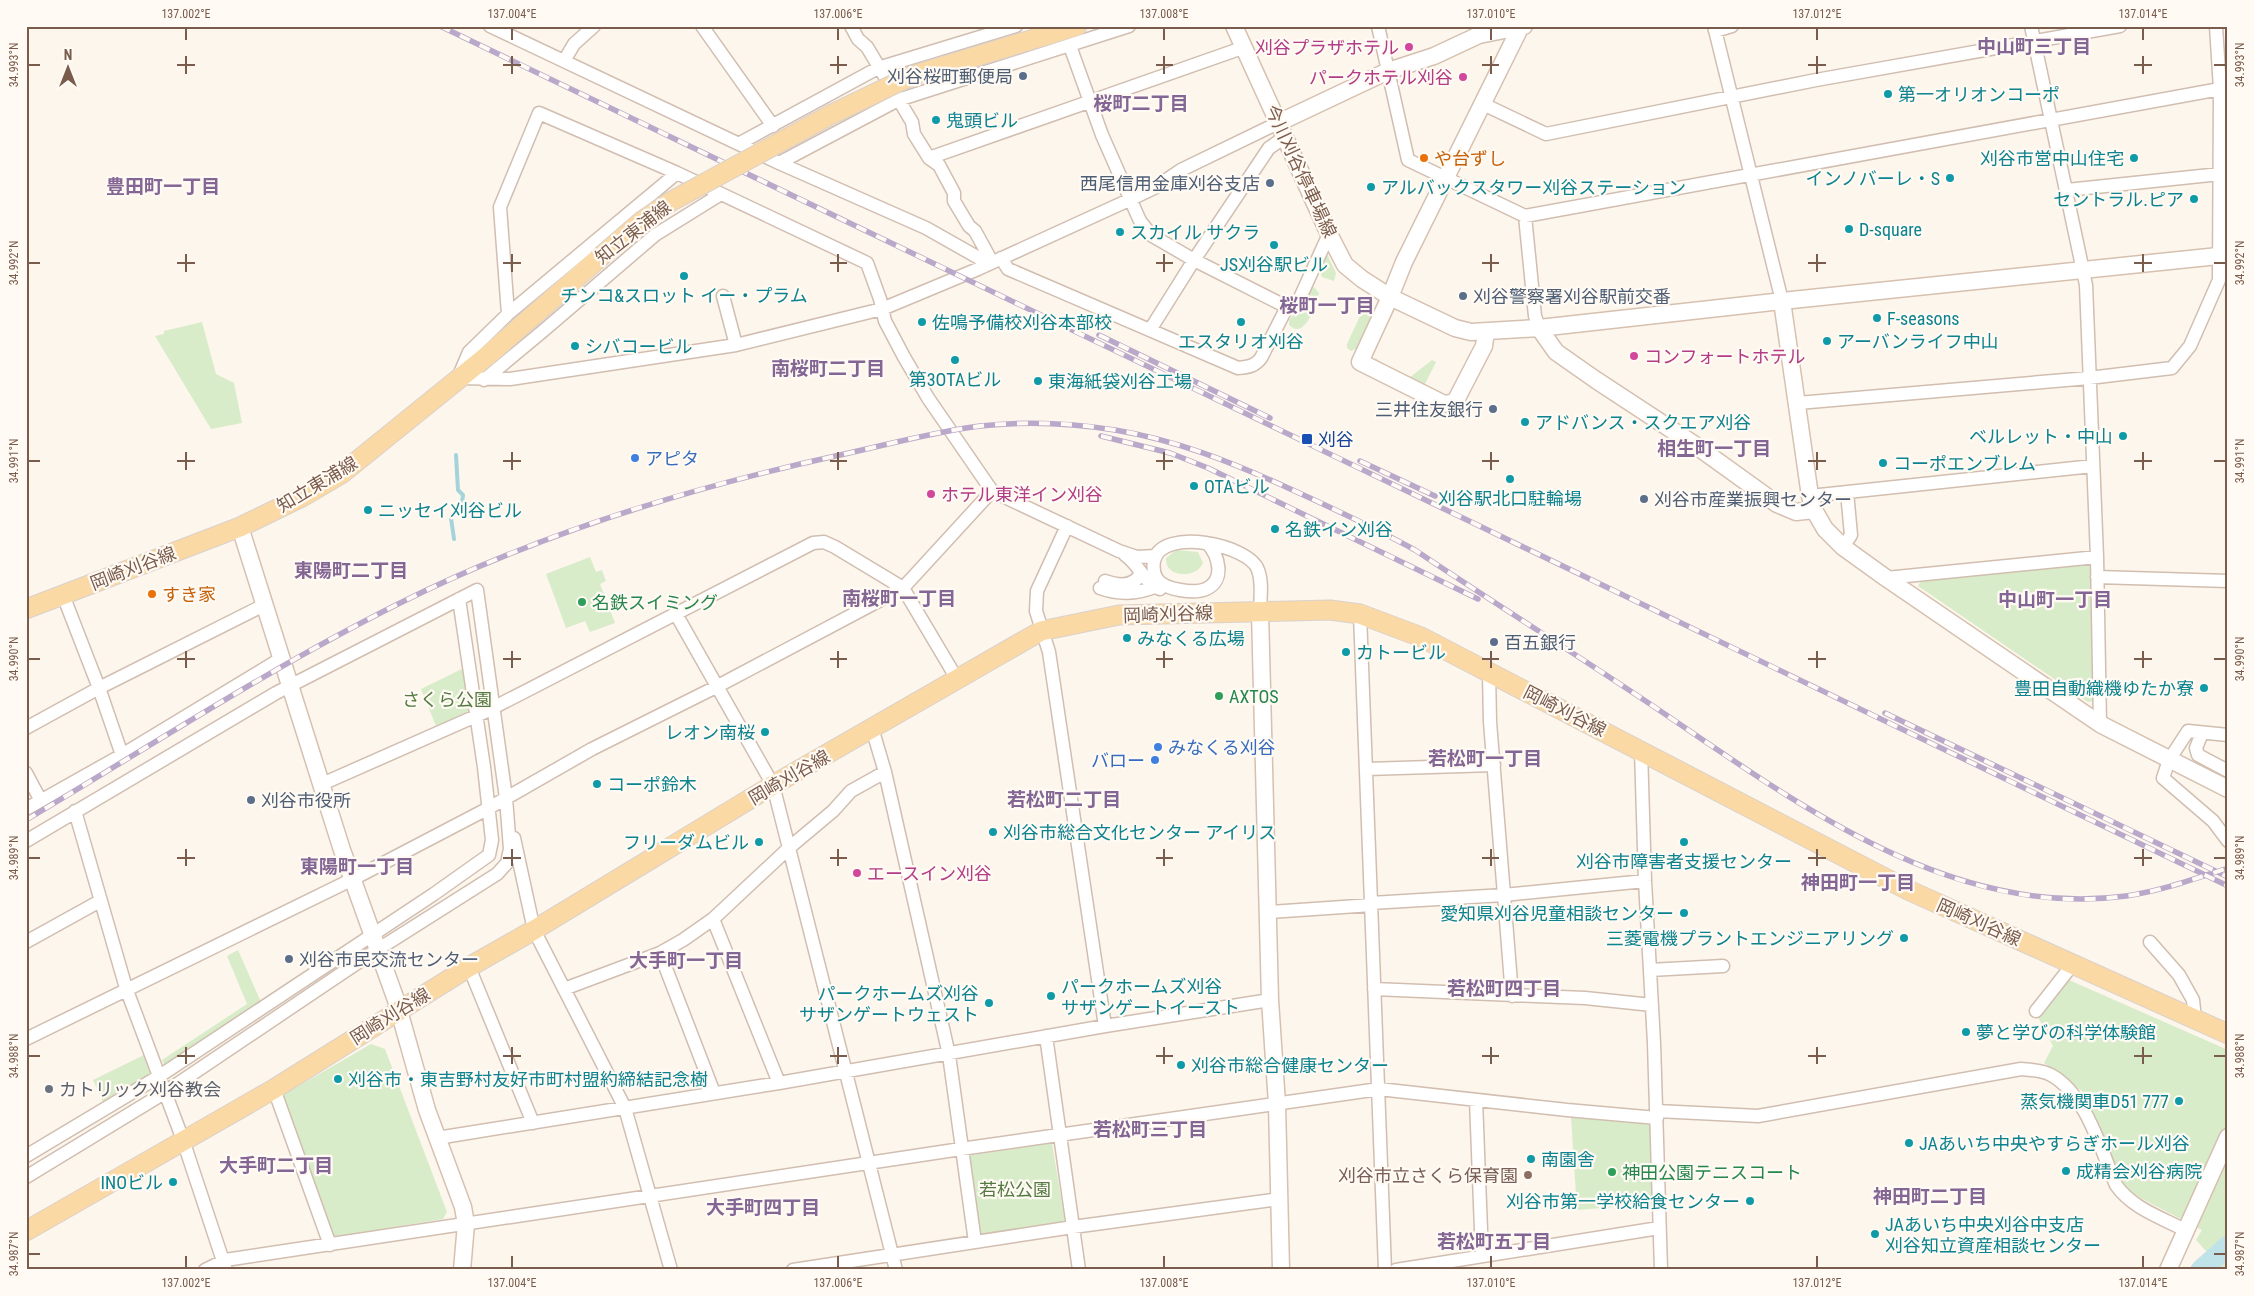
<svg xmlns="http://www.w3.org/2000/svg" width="2254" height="1296" font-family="'Roboto Condensed','Noto Sans JP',sans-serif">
	<rect width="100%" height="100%" fill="#fdf6ec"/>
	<path fill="#d8ecc9" d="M1328,256L1336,273L1334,281L1322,277L1320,272L1324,257Z
		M1314,287L1319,293C1316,304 1305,341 1289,325V320L1301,306L1309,289Z
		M1364,303L1372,306V317L1357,348L1351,351L1347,348V344L1360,316L1358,308L1360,304Z
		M202,322L216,374L234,383L242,423L211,429L155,336L164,334V331Z
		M1376,358L1384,366L1409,378L1432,360L1436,362L1424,386L1373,360Z
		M1176,550L1198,552L1203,563C1197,579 1164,578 1166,558Z
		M590,557L596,572L602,570L606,581L600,584L615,623L590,632L585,621L566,628L546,574Z
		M2086,564L2090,567L2093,701L2088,702L1918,586L1922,579Z
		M464,668L469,711L436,726L421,689Z
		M238,950L261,1002L165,1067L162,1060L247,1004L227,956Z
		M2069,980L2228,1050V1270H2210L2217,1263L2196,1240L2202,1230L2127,1191L2119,1179L2082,1091L2044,1063L2053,1046L2038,1017Z
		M371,1044L385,1049L447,1212L443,1219L334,1237L283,1095Z
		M144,1055L151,1074L104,1104L93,1080Z
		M1571,1117L1652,1125L1654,1204L1577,1210Z
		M1052,1143L1065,1222L978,1235L966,1156Z"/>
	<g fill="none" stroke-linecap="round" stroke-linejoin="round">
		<path stroke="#a5d3da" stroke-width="4" d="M456,455L458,490L463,495L461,511
			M451,518L454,539"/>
		<path stroke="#bfe3e8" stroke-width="21" d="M2201,1270L2228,1246"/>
		<g stroke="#d1beb0" stroke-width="15">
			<path id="street" d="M490,26L779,163L926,228L979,258L992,262
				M702,26L773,126
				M851,26L858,39L867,47L912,122L914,134L929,158L939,165L954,193V201L969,226L975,231L992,262
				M1378,26L1408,160L1525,216L2220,89
				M1714,26L1782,301
				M2031,26L2086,285L2097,557L2100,724
				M1715,31L1732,26
				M1070,46L1102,135L1140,221L1151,235L1194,260L1269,148L1285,137
				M564,61L574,44L594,26
				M1483,104L1546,134L1816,80L2120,26
				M740,143L878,68L1016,26
				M929,158L1245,47
				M779,163L898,100L1129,26
				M677,173L508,314L469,352L458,378L510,379L736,345L882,309L978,269L1129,200L1156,187L1181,170L1278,123
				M2067,190L2220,174
				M1525,216L1535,316L1539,328
				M1001,258L1008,269L1238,368C1249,367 1255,366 1261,358L1287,307L1299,300L1329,234
				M723,296L736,345
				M508,314L500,207L539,113L677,173L867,263L880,299L885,321L904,357L928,398L992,491L1119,551L1137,557L1155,556
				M1150,330L1194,260L1287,307
				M484,380L543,331L655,235L721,194
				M1798,403L2089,378L2172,368L2190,346L2219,280L2220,89L2216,26
				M1810,496L2093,466
				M1067,526L1037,591L1036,611L1049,652L1105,1026
				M1208,544C1218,555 1226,580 1206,589C1195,594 1164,590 1157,579C1153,573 1153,567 1154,561C1161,526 1250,545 1258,570C1263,583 1260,599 1260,612
				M1843,547L1851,535L1847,492
				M1125,555C1139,564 1144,583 1160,589
				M2097,577L2228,581
				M1886,578L2097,557
				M1105,581C1119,586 1135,588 1141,572
				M1100,588C1120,595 1135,594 1155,587
				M63,595L99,688L122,755
				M676,614L773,785L896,1270
				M1360,614L1385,1270
				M957,679L903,588L992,491
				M26,728L99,688L264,605
				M872,728L885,772L949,1055L975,1242
				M2202,733L2196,748L2198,755L2228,771
				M2228,735L2188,731L2169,760L2163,778L2213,821L2228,841
				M1641,750L1645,881L1654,1043L1661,1270
				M1367,769L1494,765
				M26,773L41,801
				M26,809L122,755L282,658
				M75,811L126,988L183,1140L226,1270
				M514,838L534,930L625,1108L671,1270
				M26,841L276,693L477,590L506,798L510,849L507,863L497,874L366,957L164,1093L26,1177
				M1371,903L1504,895L1490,722L1489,672
				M1269,912L1372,905
				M713,919L779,1083
				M26,942L100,901
				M2150,942L2179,975L2193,1000L2195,1019
				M660,953L714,1093
				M469,967L533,1123
				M1650,970L1723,966
				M564,989L660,953L683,940L713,919L790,847L833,811L851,791L885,772
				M1374,989L1585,998L1652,1005
				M1512,996L1504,895L1645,881
				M2036,1011L2073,964
				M1046,1036L1079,1270
				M26,1039L353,879L487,809L592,749L716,687L903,588L835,547L824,542L813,543L485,712L322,784
				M274,1089L330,1245
				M1476,1100L1482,1256
				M1657,1111L1758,1116L2021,1069C2031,1070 2042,1070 2051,1075C2086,1094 2101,1150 2116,1185C2132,1208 2160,1217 2185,1230
				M437,1138L779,1083L1105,1026L1270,1000
				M26,1156L158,1077L434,894L489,855L492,840L484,767L459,599
				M205,1270L225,1260L961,1149L1379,1089L1567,1110L1657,1118
				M793,1270L1073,1227L1279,1199
				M1396,1270L1659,1228"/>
		</g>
		<g stroke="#d6c0b0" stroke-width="19">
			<path id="secondary" d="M1234,26L1329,234L1345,265L1362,279L1390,297L1455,328L1471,332L1539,328L1782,301L2228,255
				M1278,123L1388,71L1434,56L1479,35L1524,26
				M1782,301L1810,496L1814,510L1825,529L1843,547L1886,578L2100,724L2228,789
				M1539,328L1556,352L1596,380L1695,445L1777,504L1796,512L1814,510
				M1486,332L1484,346L1455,402L1444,404L1360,362L1390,297L1404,262L1521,26
				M240,527L342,850L396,1000L427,1110L463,1207L466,1224L462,1270
				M1260,612L1270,1000L1277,1104L1281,1270
				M2168,1270L2228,1137"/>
		</g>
		<g stroke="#dad1cd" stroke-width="21">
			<path id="primary" d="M911,76L1077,26
				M26,609L240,527L302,497L341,474L487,356L598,259
				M26,1231L274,1089L469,967L534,930L773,785L1041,631L1119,615L1330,610L1360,614L1421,637L1908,890L2228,1034"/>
		</g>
		<use href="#street" stroke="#fff" stroke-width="12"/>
		<use href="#secondary" stroke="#fff" stroke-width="16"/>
		<use href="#primary" stroke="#fbd9a5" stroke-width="19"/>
		<g stroke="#b9a8c9" stroke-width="5.5">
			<path id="rail" d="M440,26L2228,886
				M1099,335L1270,418
				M1101,436L1170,453L1208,468L1478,599
				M1360,461L1435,496
				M1885,713L2228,877
				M26,820C149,747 270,668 398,604C538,534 688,488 840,455C886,445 933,432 980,426C1025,421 1071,423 1115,430C1176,440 1231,462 1286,487C1330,507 1373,527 1415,550C1494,603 1574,653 1653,706C1791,799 1948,920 2126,896C2161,891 2194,879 2228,868"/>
		</g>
		<use href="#rail" stroke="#fffaf3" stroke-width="4" stroke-dasharray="11" stroke-linecap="butt"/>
		<g stroke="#dad1cd" stroke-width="21" stroke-linecap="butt">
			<path id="primary-bridge" d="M598,259L642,221L670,202L830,115L911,76"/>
		</g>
		<use href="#primary-bridge" stroke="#fbd9a5" stroke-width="19"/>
	</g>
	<path fill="none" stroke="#7a5c4d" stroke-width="2" d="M186,28V40M512,28V40M838,28V40M1164,28V40M1491,28V40M1817,28V40M2143,28V40M186,56V74M512,56V74M838,56V74M1164,56V74M1491,56V74M1817,56V74M2143,56V74M28,65H40M177,65H195M503,65H521M830,65H847M1156,65H1173M1482,65H1499M1808,65H1826M2134,65H2152M2214,65H2226M186,254V272M512,254V272M838,254V272M1164,254V272M1491,254V272M1817,254V272M2143,254V272M28,263H40M177,263H195M503,263H521M830,263H847M1156,263H1173M1482,263H1499M1808,263H1826M2134,263H2152M2214,263H2226M186,452V470M512,452V470M838,452V470M1164,452V470M1491,452V470M1817,452V470M2143,452V470M28,461H40M177,461H195M503,461H521M830,461H847M1156,461H1173M1482,461H1499M1808,461H1826M2134,461H2152M2214,461H2226M186,651V668M512,651V668M838,651V668M1164,651V668M1491,651V668M1817,651V668M2143,651V668M28,659H40M177,659H195M503,659H521M830,659H847M1156,659H1173M1482,659H1499M1808,659H1826M2134,659H2152M2214,659H2226M186,849V866M512,849V866M838,849V866M1164,849V866M1491,849V866M1817,849V866M2143,849V866M28,858H40M177,858H195M503,858H521M830,858H847M1156,858H1173M1482,858H1499M1808,858H1826M2134,858H2152M2214,858H2226M186,1047V1064M512,1047V1064M838,1047V1064M1164,1047V1064M1491,1047V1064M1817,1047V1064M2143,1047V1064M28,1056H40M177,1056H195M503,1056H521M830,1056H847M1156,1056H1173M1482,1056H1499M1808,1056H1826M2134,1056H2152M2214,1056H2226M28,1254H40M2214,1254H2226M186,1256V1268M512,1256V1268M838,1256V1268M1164,1256V1268M1491,1256V1268M1817,1256V1268M2143,1256V1268"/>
	<g fill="#d1479c" stroke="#fffaf3" stroke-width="2">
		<circle cx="1409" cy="47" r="5"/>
		<circle cx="1463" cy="77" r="5"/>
		<circle cx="1634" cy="356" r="5"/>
		<circle cx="931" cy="494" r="5"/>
		<circle cx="857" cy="873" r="5"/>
	</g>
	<g fill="#5c6f8a" stroke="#fffaf3" stroke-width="2">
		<circle cx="1023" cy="76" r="5"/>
		<circle cx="1270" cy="183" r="5"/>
		<circle cx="1463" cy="296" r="5"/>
		<circle cx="1493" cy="409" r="5"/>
		<circle cx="1644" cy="499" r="5"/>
		<circle cx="1494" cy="642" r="5"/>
		<circle cx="251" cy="800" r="5"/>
		<circle cx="289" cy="959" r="5"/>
	</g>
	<g fill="#0f9aa8" stroke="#fffaf3" stroke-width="2">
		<circle cx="1888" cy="94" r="5"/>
		<circle cx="936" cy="120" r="5"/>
		<circle cx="2134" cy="158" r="5"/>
		<circle cx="1950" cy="178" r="5"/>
		<circle cx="1371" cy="187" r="5"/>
		<circle cx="2194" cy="199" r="5"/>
		<circle cx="1849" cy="229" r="5"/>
		<circle cx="1120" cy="232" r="5"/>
		<circle cx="1274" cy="245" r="5"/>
		<circle cx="684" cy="276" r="5"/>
		<circle cx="1877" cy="318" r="5"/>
		<circle cx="922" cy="322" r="5"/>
		<circle cx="1241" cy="322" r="5"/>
		<circle cx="1827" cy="341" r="5"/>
		<circle cx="575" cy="346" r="5"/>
		<circle cx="955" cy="360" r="5"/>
		<circle cx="1038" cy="381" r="5"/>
		<circle cx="1525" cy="422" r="5"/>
		<circle cx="2123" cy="436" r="5"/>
		<circle cx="1883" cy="463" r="5"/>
		<circle cx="1510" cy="479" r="5"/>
		<circle cx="1194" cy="486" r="5"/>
		<circle cx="368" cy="510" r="5"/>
		<circle cx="1275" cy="529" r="5"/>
		<circle cx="1127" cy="638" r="5"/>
		<circle cx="1346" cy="652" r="5"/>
		<circle cx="2204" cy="688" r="5"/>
		<circle cx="765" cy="732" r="5"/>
		<circle cx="597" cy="784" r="5"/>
		<circle cx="993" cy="832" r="5"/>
		<circle cx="759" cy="842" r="5"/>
		<circle cx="1684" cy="842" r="5"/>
		<circle cx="1684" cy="913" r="5"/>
		<circle cx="1904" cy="938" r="5"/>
		<circle cx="1051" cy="996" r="5"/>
		<circle cx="989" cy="1003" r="5"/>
		<circle cx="1966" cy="1032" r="5"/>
		<circle cx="1181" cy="1065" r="5"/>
		<circle cx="338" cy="1079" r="5"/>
		<circle cx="2179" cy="1101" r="5"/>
		<circle cx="1909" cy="1143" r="5"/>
		<circle cx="1531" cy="1159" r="5"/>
		<circle cx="2066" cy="1171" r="5"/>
		<circle cx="173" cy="1182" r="5"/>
		<circle cx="1750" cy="1201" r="5"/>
		<circle cx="1875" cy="1234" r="5"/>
	</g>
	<g fill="#e8710a" stroke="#fffaf3" stroke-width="2">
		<circle cx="1424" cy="158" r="5"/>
		<circle cx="152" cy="594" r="5"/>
	</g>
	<rect fill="#1a4fb4" stroke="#fffaf3" stroke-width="2" x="1301" y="433" width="12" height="12" rx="2.5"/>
	<g fill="#3f7fe0" stroke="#fffaf3" stroke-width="2">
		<circle cx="635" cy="458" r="5"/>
		<circle cx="1158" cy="747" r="5"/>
		<circle cx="1155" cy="760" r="5"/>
	</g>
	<g fill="#2e9e5b" stroke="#fffaf3" stroke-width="2">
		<circle cx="582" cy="602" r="5"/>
		<circle cx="1219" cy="696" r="5"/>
		<circle cx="1612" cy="1172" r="5"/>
	</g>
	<circle fill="#6b7280" stroke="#fffaf3" stroke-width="2" cx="49" cy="1089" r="5"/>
	<circle fill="#8d6e63" stroke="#fffaf3" stroke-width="2" cx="1528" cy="1175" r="5"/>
	<g text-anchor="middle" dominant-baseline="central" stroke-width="4.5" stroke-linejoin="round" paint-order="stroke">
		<g font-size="18" fill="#b23c85" stroke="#fffaf3" text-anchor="start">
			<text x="1399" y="47" text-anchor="end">刈谷プラザホテル</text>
			<text x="1453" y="77" text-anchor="end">パークホテル刈谷</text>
			<text x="1644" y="356">コンフォートホテル</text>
			<text x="941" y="494">ホテル東洋イン刈谷</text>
			<text x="867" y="873">エースイン刈谷</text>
		</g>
		<g font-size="18" fill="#4e5e75" stroke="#fffaf3" text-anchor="start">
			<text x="1013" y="76" text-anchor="end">刈谷桜町郵便局</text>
			<text x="1260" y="183" text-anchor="end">西尾信用金庫刈谷支店</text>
			<text x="1473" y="296">刈谷警察署刈谷駅前交番</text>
			<text x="1483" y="409" text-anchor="end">三井住友銀行</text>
			<text x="1654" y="499">刈谷市産業振興センター</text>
			<text x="1504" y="642">百五銀行</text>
			<text x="261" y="800">刈谷市役所</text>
			<text x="299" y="959">刈谷市民交流センター</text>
		</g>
		<g font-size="18" fill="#0d838f" stroke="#fffaf3" text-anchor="start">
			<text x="1898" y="94">第一オリオンコーポ</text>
			<text x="946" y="120">鬼頭ビル</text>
			<text x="2124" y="158" text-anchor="end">刈谷市営中山住宅</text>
			<text x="1940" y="178" text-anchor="end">インノバーレ・S</text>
			<text x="1381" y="187">アルバックスタワー刈谷ステーション</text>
			<text x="2184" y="199" text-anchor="end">セントラル.ピア</text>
			<text x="1859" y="229">D-square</text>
			<text x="1130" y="232">スカイル サクラ</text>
			<text x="1274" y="264" text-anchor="middle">JS刈谷駅ビル</text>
			<text x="684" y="295" text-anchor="middle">チンコ&amp;スロット イー・プラム</text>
			<text x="1887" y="318">F-seasons</text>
			<text x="932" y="322">佐鳴予備校刈谷本部校</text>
			<text x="1241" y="341" text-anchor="middle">エスタリオ刈谷</text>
			<text x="1837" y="341">アーバンライフ中山</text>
			<text x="585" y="346">シバコービル</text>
			<text x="955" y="379" text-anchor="middle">第3OTAビル</text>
			<text x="1048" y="381">東海紙袋刈谷工場</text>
			<text x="1535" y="422">アドバンス・スクエア刈谷</text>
			<text x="2113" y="436" text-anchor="end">ベルレット・中山</text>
			<text x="1893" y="463">コーポエンブレム</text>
			<text x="1204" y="486">OTAビル</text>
			<text x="1510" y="498" text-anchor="middle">刈谷駅北口駐輪場</text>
			<text x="378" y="510">ニッセイ刈谷ビル</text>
			<text x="1285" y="529">名鉄イン刈谷</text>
			<text x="1137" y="638">みなくる広場</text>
			<text x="1356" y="652">カトービル</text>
			<text x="2194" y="688" text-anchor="end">豊田自動織機ゆたか寮</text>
			<text x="755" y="732" text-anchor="end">レオン南桜</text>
			<text x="607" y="784">コーポ鈴木</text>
			<text x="1003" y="832">刈谷市総合文化センター アイリス</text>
			<text x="749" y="842" text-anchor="end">フリーダムビル</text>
			<text x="1684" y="861" text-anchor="middle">刈谷市障害者支援センター</text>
			<text x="1674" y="913" text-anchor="end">愛知県刈谷児童相談センター</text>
			<text x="1894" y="938" text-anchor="end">三菱電機プラントエンジニアリング</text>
			<text x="1061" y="986">パークホームズ刈谷<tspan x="1061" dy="21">サザンゲートイースト</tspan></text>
			<text x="979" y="993" text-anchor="end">パークホームズ刈谷<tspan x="979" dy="21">サザンゲートウェスト</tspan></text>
			<text x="1976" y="1032">夢と学びの科学体験館</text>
			<text x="1191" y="1065">刈谷市総合健康センター</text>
			<text x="348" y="1079">刈谷市・東吉野村友好市町村盟約締結記念樹</text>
			<text x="2169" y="1101" text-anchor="end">蒸気機関車D51 777</text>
			<text x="1919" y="1143">JAあいち中央やすらぎホール刈谷</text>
			<text x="1541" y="1159">南園舎</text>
			<text x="2076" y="1171">成精会刈谷病院</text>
			<text x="163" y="1182" text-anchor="end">INOビル</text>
			<text x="1740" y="1201" text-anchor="end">刈谷市第一学校給食センター</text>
			<text x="1885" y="1224">JAあいち中央刈谷中支店<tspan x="1885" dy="21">刈谷知立資産相談センター</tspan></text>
		</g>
		<g font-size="18" fill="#c56008" stroke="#fffaf3" text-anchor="start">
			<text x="1434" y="158">や台ずし</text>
			<text x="162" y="594">すき家</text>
		</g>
		<g font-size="18" fill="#7a5c4d" stroke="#fffaf3">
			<text transform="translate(1301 171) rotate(65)">今川刈谷停車場線</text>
			<text transform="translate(633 232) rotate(-38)">知立東浦線</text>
			<text transform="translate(317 484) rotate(-31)">知立東浦線</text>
			<text transform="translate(133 568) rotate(-21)">岡崎刈谷線</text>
			<text transform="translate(1168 614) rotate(-2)">岡崎刈谷線</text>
			<text transform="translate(1565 711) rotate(27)">岡崎刈谷線</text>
			<text transform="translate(789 777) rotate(-30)">岡崎刈谷線</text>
			<text transform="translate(1979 922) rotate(24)">岡崎刈谷線</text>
			<text transform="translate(390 1016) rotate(-32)">岡崎刈谷線</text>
		</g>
		<g font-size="18" fill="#164399" stroke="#fffaf3" text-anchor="start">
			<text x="1318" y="439">刈谷</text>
		</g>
		<g font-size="18" fill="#366cbe" stroke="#fffaf3" text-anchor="start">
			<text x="645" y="458">アピタ</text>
			<text x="1168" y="747">みなくる刈谷</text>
			<text x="1145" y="760" text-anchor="end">バロー</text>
		</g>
		<g font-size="18" fill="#27864d" stroke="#fffaf3" text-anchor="start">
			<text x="592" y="602">名鉄スイミング</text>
			<text x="1229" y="696">AXTOS</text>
			<text x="1622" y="1172">神田公園テニスコート</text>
		</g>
		<g font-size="18" fill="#537a41" stroke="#fffaf3">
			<text x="447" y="699">さくら公園</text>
			<text x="1015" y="1189">若松公園</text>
		</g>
		<g font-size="18" fill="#5b616d" stroke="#fffaf3" text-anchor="start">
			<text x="59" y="1089">カトリック刈谷教会</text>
		</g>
		<g font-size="18" fill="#785e54" stroke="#fffaf3" text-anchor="end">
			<text x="1518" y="1175">刈谷市立さくら保育園</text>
		</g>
		<g font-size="19" font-weight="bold" fill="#846695" stroke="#fffaf3">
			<text x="2034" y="46">中山町三丁目</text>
			<text x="1141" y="103">桜町二丁目</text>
			<text x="163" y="186">豊田町一丁目</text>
			<text x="1327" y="305">桜町一丁目</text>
			<text x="828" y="368">南桜町二丁目</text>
			<text x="1714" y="448">相生町一丁目</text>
			<text x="351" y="570">東陽町二丁目</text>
			<text x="899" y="598">南桜町一丁目</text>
			<text x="2055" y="599">中山町一丁目</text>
			<text x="1485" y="758">若松町一丁目</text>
			<text x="1064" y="799">若松町二丁目</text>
			<text x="357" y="866">東陽町一丁目</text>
			<text x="1858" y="882">神田町一丁目</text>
			<text x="686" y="960">大手町一丁目</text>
			<text x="1504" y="988">若松町四丁目</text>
			<text x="1150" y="1129">若松町三丁目</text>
			<text x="276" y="1165">大手町二丁目</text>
			<text x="1930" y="1196">神田町二丁目</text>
			<text x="763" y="1207">大手町四丁目</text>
			<text x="1494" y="1241">若松町五丁目</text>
		</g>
	</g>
	<rect width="2254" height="1296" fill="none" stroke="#fffaf3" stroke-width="55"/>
	<g transform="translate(68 68)" stroke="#fffaf3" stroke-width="4" paint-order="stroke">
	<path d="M0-4L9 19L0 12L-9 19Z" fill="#7a5c4d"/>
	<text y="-8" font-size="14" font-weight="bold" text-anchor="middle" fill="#7a5c4d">N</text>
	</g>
	<rect x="28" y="28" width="2198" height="1240" fill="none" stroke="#7a5c4d" stroke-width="2"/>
	<g font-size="12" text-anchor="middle" fill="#7a5c4d">
		<text x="186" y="18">137.002°E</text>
		<text x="512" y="18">137.004°E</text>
		<text x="838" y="18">137.006°E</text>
		<text x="1164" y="18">137.008°E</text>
		<text x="1491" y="18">137.010°E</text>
		<text x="1817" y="18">137.012°E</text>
		<text x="2143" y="18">137.014°E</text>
		<text transform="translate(14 65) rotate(-90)" y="4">34.993°N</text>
		<text transform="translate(2240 65) rotate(-90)" y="4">34.993°N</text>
		<text transform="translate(14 263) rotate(-90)" y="4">34.992°N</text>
		<text transform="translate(2240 263) rotate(-90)" y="4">34.992°N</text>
		<text transform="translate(14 461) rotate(-90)" y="4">34.991°N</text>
		<text transform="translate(2240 461) rotate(-90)" y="4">34.991°N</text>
		<text transform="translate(14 659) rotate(-90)" y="4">34.990°N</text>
		<text transform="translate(2240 659) rotate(-90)" y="4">34.990°N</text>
		<text transform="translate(14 858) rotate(-90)" y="4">34.989°N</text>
		<text transform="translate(2240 858) rotate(-90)" y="4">34.989°N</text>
		<text transform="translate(14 1056) rotate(-90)" y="4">34.988°N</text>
		<text transform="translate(2240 1056) rotate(-90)" y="4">34.988°N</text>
		<text transform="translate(14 1254) rotate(-90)" y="4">34.987°N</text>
		<text transform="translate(2240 1254) rotate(-90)" y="4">34.987°N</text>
		<text x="186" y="1287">137.002°E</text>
		<text x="512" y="1287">137.004°E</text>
		<text x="838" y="1287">137.006°E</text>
		<text x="1164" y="1287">137.008°E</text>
		<text x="1491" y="1287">137.010°E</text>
		<text x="1817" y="1287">137.012°E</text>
		<text x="2143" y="1287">137.014°E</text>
	</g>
</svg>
